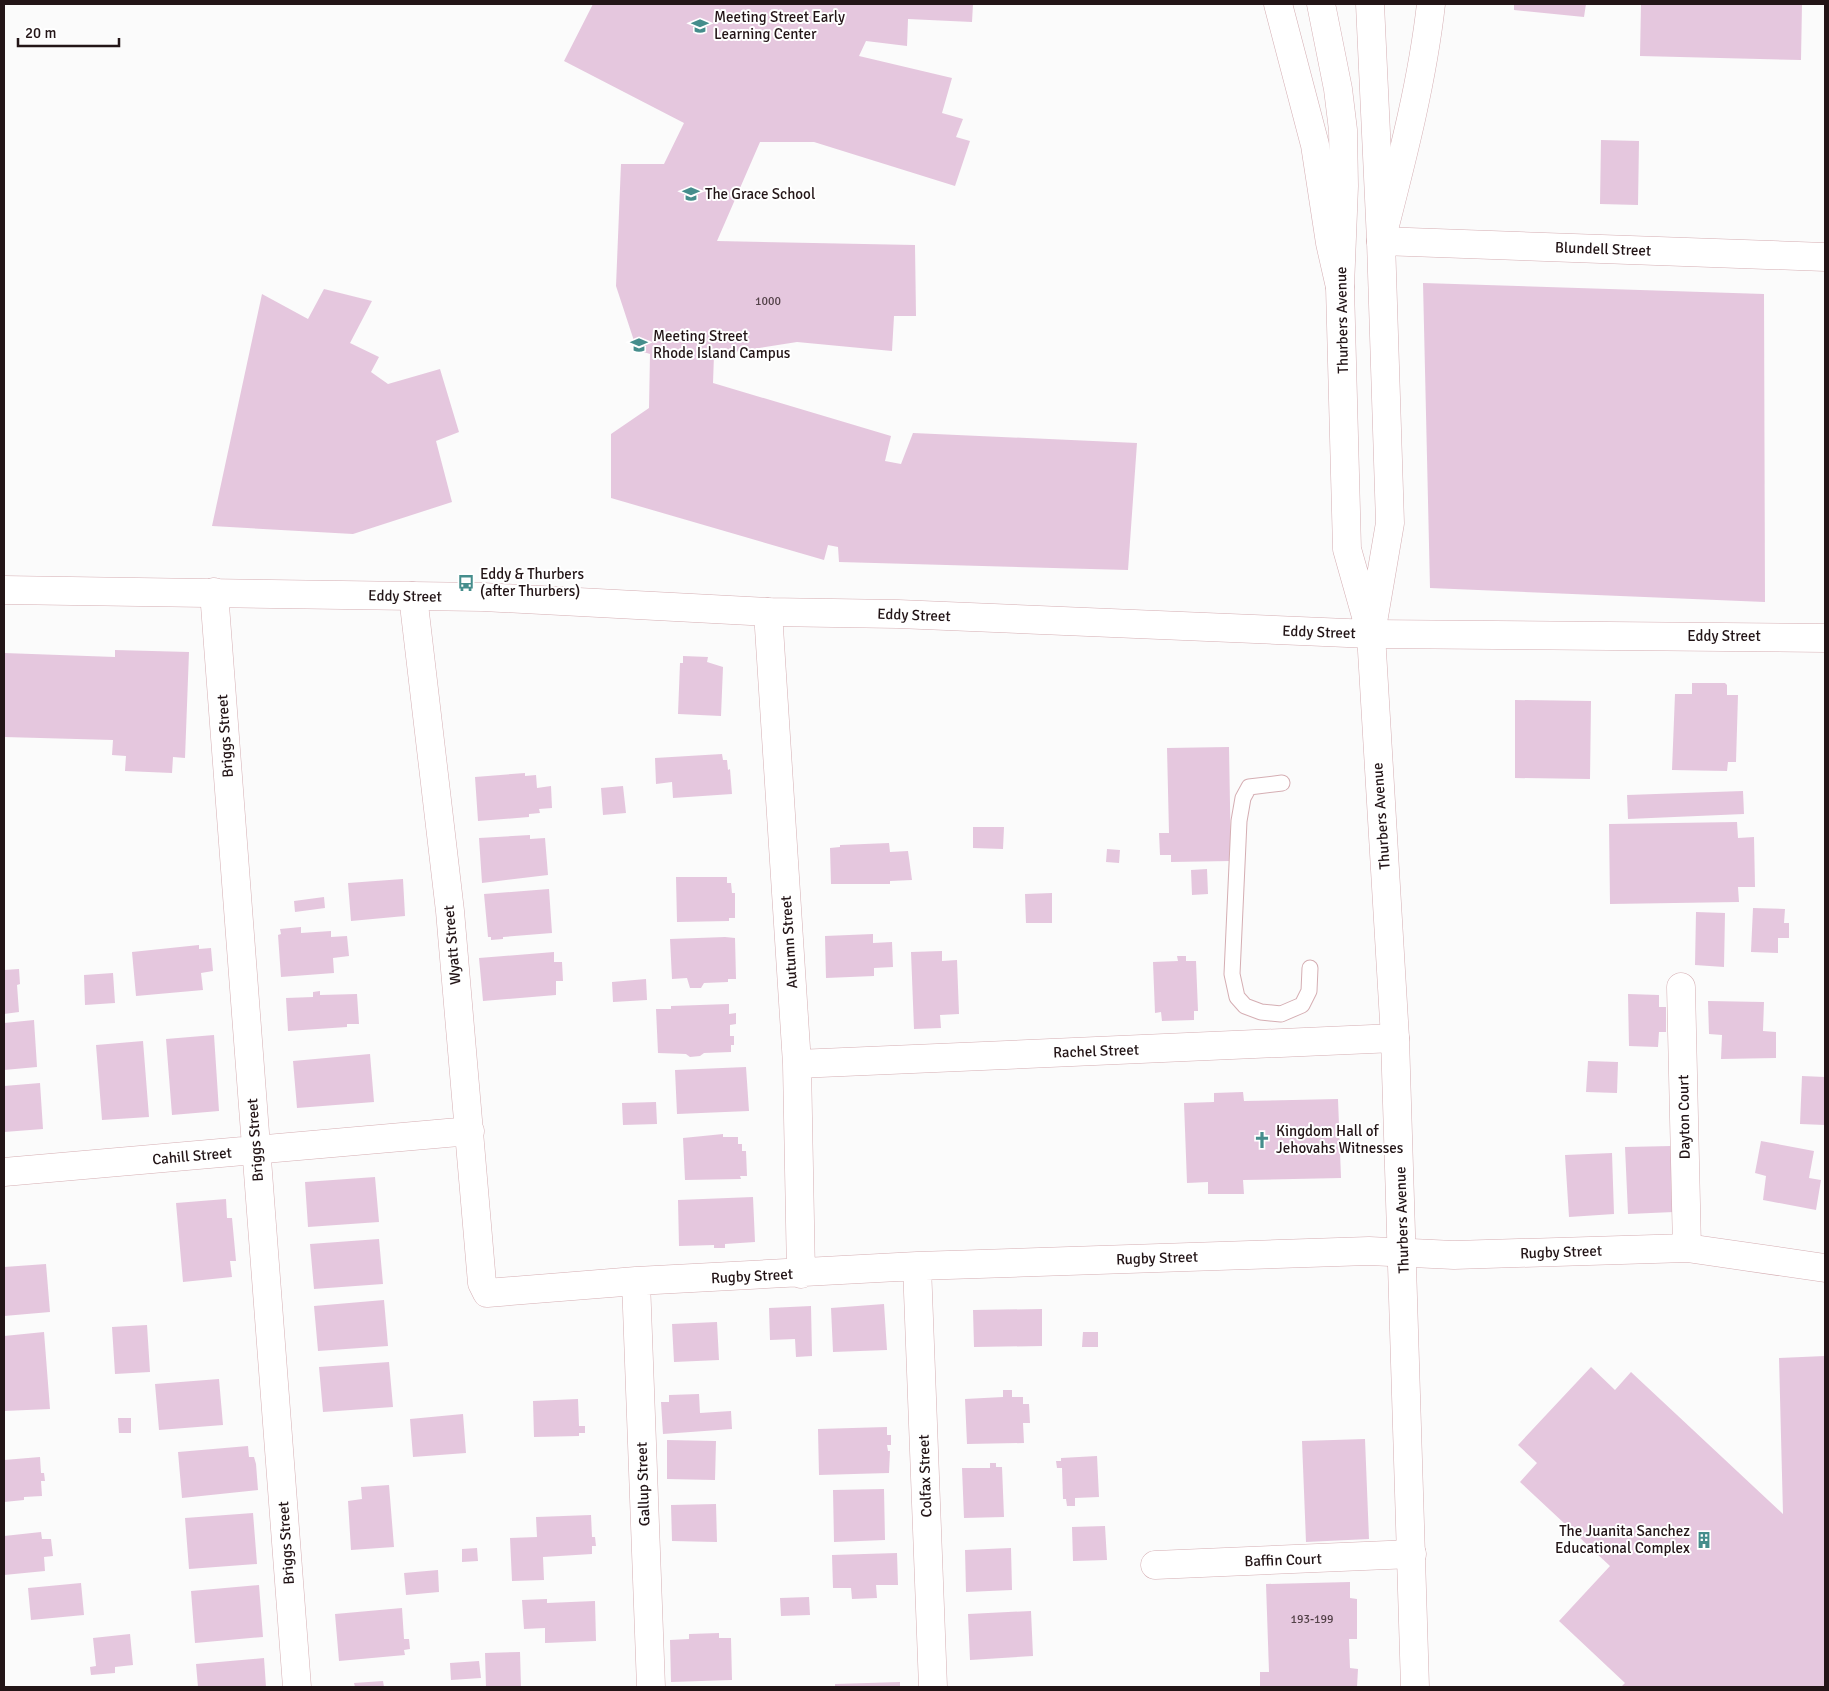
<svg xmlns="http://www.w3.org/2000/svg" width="1829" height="1691" font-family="Signika,sans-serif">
	<rect width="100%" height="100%" fill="#fbfbfb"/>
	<path fill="#e5c7de" d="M593,4H973L972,22L908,19L907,46L866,41L859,56L952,78L942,113L963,119L956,137L970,141L955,186L814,142H760L717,241L915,245L916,316H894L892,351L797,342L714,355L713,383L891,436L885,461L901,464L913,433L1137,443L1128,570L839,562L838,547L828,545L824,560L611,498V434L649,408L650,354L637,350L616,286L621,164H664L684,123L564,61Z
		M1514,4H1586L1584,17L1514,10Z
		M1641,4H1802L1801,60L1640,56Z
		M1601,140L1639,141L1638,205L1600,204Z
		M1423,283L1764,294L1765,602L1430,588Z
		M324,289L372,301L350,343L379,357L371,372L388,384L440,369L459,432L436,441L452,502L353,534L212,526L262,294L308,319Z
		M115,650L189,652L185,758L173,757L172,773L125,771L126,756L112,755L113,740L4,737V653L115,657Z
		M683,656L708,657L707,662L723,667L721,716L678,714L680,663H683Z
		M1692,683H1725L1727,685V695H1738L1736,762H1728L1727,771L1672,770L1675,694H1692Z
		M1515,700L1591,701L1590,779L1515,778Z
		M1229,747L1231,861L1171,862V855H1160L1159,833H1169L1167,748Z
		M722,754L723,760H727L728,770L730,769L732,794L673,798L672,782L656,784L655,758Z
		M525,773V776L536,775L537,788L551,786L552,808L539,809L540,813L529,814V817L478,821L475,777Z
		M623,786L626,813L603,815L601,788Z
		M1743,791L1744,814L1628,819L1627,795Z
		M1737,822L1738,838L1754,837L1755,887H1738L1739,902L1610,904L1609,824Z
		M973,827H1004L1003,849L973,848Z
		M530,835V839L545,838L548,875L482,883L479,838Z
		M889,843L890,852L908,851L912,880L890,881V884H831L830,848L840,847V845Z
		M1107,849L1120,850L1119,863L1106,862Z
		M1207,869L1208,894L1192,895L1191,870Z
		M676,877H727V883H731L732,893H735V918H729V921L677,922Z
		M403,879L405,916L351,921L348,883Z
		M549,889L552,933L503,937V939L491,940V937H488L484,894Z
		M1052,893V923H1026L1025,894Z
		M324,897L325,908L295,912L294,901Z
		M1753,908L1785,909L1784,923H1789V938H1778V953L1751,952Z
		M1696,912L1725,913L1724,967L1695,965Z
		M301,927V933L331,931V937L347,936L349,956L333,958L334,973L281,977L278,935L281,934L280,929Z
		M873,934V943L892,942L893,967L874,968V976L826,978L825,936Z
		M725,937L735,938L736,979H728V982L704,983L701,988H690L687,978L672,979L670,939Z
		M199,945V949L211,948L213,971L201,973L203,990L136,996L132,952Z
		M942,951V961L957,960L959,1014L940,1015L941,1028L914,1029L911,952Z
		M554,952V962H562L563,981H556V995L483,1001L479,958Z
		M1177,956H1186V961H1196L1198,1011H1194V1020L1162,1021L1161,1012L1155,1013L1153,962L1178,961Z
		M19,969L20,984L17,985L19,1012L4,1014V970Z
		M113,973L115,1003L85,1005L84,975Z
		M646,979L647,1000L613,1002L612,982Z
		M320,991V995L357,994L359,1024H347V1027L288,1031L286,998L313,997V992Z
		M1628,994L1659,995V1007H1666V1032H1659L1658,1047L1629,1046Z
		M1708,1001L1764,1002L1763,1031L1776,1032V1058L1721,1059L1722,1035L1709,1034Z
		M729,1004V1014L736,1013V1024L730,1025V1036H734V1045H731V1052L704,1053L700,1056L690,1057L686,1054L658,1053L656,1009H671V1006Z
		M34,1020L37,1067L4,1070V1023Z
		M214,1035L219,1111L172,1115L166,1039Z
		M143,1041L149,1117L102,1120L96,1045Z
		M370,1054L374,1102L297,1108L293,1061Z
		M1588,1061L1618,1062L1617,1093L1586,1092Z
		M746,1067L749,1111L677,1114L675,1070Z
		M1802,1076L1825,1077V1125L1800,1124Z
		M40,1083L43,1129L4,1132V1086Z
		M1243,1092L1244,1101L1338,1099L1341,1178L1243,1180L1244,1194H1208V1182L1187,1183L1184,1103L1214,1102V1093Z
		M656,1102L657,1124L623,1125L622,1103Z
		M723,1134V1137H738V1144H742V1151H746L747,1176H740L741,1179L685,1180L683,1138Z
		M1761,1141L1814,1151L1809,1178L1821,1180L1816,1210L1763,1200L1766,1176L1755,1173Z
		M1671,1146L1674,1212L1628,1214L1625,1147Z
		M1612,1153L1614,1214L1569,1217L1565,1155Z
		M375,1177L379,1222L308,1227L305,1182Z
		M753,1197L755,1242L725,1244V1248H714V1245L679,1246L678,1200Z
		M226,1199L227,1218H232L236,1261H230L232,1277L183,1282L176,1203Z
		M379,1239L383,1284L314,1289L310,1244Z
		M46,1264L50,1312L4,1316V1267Z
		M384,1300L388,1346L318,1351L314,1306Z
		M884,1304L887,1350L833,1352L831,1308Z
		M811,1306L812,1356L796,1357L795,1339L770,1340L769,1308Z
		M1042,1309V1346L974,1347L973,1310Z
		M717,1322L719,1360L674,1362L672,1324Z
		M147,1325L150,1372L115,1374L112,1327Z
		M44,1332L50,1409L4,1411V1336Z
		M1083,1332H1098V1347H1082Z
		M1825,1356V1687H1621L1625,1683L1559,1621L1610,1566L1520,1482L1537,1463L1518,1445L1591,1367L1615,1390L1631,1372L1783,1514L1779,1358Z
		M389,1362L393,1407L323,1412L319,1367Z
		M219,1379L223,1425L159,1430L155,1384Z
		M1003,1390H1012V1397H1023V1404H1029L1030,1423H1023L1024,1443L967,1444L965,1399L1003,1397Z
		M699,1394L700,1413L731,1411L732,1429L663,1434L661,1402H669V1395Z
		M578,1399L579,1426H585V1433H579V1436L534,1437L533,1401Z
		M463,1414L466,1453L413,1457L410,1419Z
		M118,1418H131V1433H119Z
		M887,1427V1435H891V1445H887L888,1451H890L889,1473L819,1475L818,1429Z
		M1365,1439L1369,1539L1306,1542L1302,1441Z
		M667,1440L716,1441L715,1480L667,1479Z
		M248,1446L249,1457H254L256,1464L258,1490L182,1498L178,1452Z
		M1097,1456L1099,1497L1075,1498V1506H1067L1066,1499H1063L1062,1468H1057L1056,1461H1061V1458Z
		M40,1457L41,1473H44L45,1481H41L42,1496L24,1497V1500L4,1502V1460Z
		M990,1463H996V1467H1002L1004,1517L964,1518L962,1468H990Z
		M389,1485L394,1547L351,1550L348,1501L362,1499L361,1487Z
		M884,1489L885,1540L834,1542L833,1490Z
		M716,1504L717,1542L672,1541L671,1505Z
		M253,1513L257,1564L189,1569L185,1518Z
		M591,1515L592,1537H595L596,1546H592V1554L543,1557L544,1580L512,1581L510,1538L537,1537L536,1517Z
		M1105,1526L1107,1560L1073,1561L1072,1527Z
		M41,1532L42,1539H51L53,1556L44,1557L45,1571L4,1575V1536Z
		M477,1548L478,1561L462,1562V1549Z
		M1011,1548L1012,1590L966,1592L965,1550Z
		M897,1553L898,1585H876L877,1598L852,1599L851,1588H833L832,1555Z
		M438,1570L439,1592L406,1595L404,1573Z
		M1350,1582V1598L1357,1599V1639H1349L1350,1668L1358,1669L1357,1687H1260V1672H1269L1266,1584Z
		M81,1583L84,1615L31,1620L28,1588Z
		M259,1585L263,1637L195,1643L191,1591Z
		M809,1597L810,1615L781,1616L780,1598Z
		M547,1599V1603L595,1601L596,1641L545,1643V1628L524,1629L522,1600Z
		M402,1608L404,1639H409L410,1649L404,1650L405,1655L339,1661L335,1614Z
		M1031,1611L1033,1656L970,1660L968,1614Z
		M719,1633V1638H731L732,1680L671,1682L670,1640L689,1639V1634Z
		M130,1634L133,1665L115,1667V1673L91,1675L90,1667L96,1666L93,1638Z
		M520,1652L521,1687H486L485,1653Z
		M264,1658L266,1687H198L196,1664Z
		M479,1661L481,1678L451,1680L450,1663Z
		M383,1681L384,1687H355L354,1683Z
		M900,1682V1687H835V1684Z"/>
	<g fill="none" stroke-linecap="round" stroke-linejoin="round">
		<g stroke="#d5aeb3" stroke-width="17">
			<path id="service" d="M1282,783L1249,787L1243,798L1239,821L1232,974L1237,997L1245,1006L1261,1012L1281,1014L1302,1005L1309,991L1310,968"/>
		</g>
		<g stroke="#d5aeb3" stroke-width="29">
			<path id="minor" d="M1381,241L1825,257
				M214,592L297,1687
				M413,596L450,911L482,1283L487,1293L636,1281L917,1266L1369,1251L1454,1255L1687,1248L1825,1268
				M768,612L797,1064L801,1274
				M1681,987L1687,1248
				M797,1064L1395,1038
				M4,1172L470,1131
				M917,1266L933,1687
				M636,1281L651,1687
				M1155,1565L1412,1554"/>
		</g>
		<g stroke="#d5aeb3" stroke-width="29">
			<path id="secondary" d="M1415,1687L1395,1038L1371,634L1825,638"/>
		</g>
		<g stroke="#d5aeb3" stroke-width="29">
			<path id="primary" d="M1321,4L1338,89L1343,130L1344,186L1340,287L1347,549L1371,634
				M1370,4L1381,241L1390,523L1372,628
				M4,590L483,597L768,612L898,614L1371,634"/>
		</g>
		<g stroke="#d5aeb3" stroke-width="29">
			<path id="motorway" d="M1278,4L1315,145L1330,243L1340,287
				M1381,241C1401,163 1422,84 1431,4"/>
		</g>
		<use href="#service" stroke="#fff" stroke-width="15"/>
		<use href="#minor" stroke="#fff" stroke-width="28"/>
		<use href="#secondary" stroke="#fff" stroke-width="28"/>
		<use href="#primary" stroke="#fff" stroke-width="28"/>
		<use href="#motorway" stroke="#fff" stroke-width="28"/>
	</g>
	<defs>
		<g id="school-bare" transform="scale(1.35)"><path d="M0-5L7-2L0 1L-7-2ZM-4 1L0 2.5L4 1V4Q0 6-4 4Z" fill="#458d8c" stroke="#fff" stroke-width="2.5" paint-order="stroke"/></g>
		<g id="bus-bare" transform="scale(1.35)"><path d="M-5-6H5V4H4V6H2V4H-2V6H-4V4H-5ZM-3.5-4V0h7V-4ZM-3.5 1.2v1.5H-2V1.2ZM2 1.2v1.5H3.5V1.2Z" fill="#458d8c" stroke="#fff" stroke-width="2.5" paint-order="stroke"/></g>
		<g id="church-bare" transform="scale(1.35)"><path d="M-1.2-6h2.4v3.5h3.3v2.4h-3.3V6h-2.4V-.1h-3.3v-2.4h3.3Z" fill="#458d8c" stroke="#fff" stroke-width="2.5" paint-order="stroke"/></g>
		<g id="building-bare" transform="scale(1.35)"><path d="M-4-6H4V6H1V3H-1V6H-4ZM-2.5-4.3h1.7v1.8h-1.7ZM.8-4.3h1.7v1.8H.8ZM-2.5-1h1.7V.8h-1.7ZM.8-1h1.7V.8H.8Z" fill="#458d8c" stroke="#fff" stroke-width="2.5" paint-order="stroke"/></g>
	</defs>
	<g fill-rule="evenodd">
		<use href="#school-bare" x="700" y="26"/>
		<use href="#school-bare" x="691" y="194"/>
		<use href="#school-bare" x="639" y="345"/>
		<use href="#bus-bare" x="466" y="583"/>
		<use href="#church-bare" x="1262" y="1140"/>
		<use href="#building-bare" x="1704" y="1540"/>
	</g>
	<g text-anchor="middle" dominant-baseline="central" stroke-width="4" stroke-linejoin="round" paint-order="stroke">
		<g font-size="12" fill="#544249">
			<text x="768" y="301">1000</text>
			<text x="1312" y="1619">193-199</text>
		</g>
		<g font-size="15" fill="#231517" stroke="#fff" text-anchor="start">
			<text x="714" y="17">Meeting Street Early<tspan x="714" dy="17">Learning Center</tspan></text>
			<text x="705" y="194">The Grace School</text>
			<text x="653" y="336">Meeting Street<tspan x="653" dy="17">Rhode Island Campus</tspan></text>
			<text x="480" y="574">Eddy &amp; Thurbers<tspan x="480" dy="17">(after Thurbers)</tspan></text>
			<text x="1276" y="1131">Kingdom Hall of<tspan x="1276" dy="17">Jehovahs Witnesses</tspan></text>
			<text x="1690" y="1531" text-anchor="end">The Juanita Sanchez<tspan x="1690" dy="17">Educational Complex</tspan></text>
		</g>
		<g font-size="15" fill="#231517" stroke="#fff">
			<text transform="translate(1603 249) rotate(2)">Blundell Street</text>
			<text transform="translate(1342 320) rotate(-91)">Thurbers Avenue</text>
			<text transform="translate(405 596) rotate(1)">Eddy Street</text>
			<text transform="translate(914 615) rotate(2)">Eddy Street</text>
			<text transform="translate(1319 632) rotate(2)">Eddy Street</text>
			<text x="1724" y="636">Eddy Street</text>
			<text transform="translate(225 736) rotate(-94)">Briggs Street</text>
			<text transform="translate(1381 816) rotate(-94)">Thurbers Avenue</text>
			<text transform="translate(789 942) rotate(-94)">Autumn Street</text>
			<text transform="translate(452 945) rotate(-95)">Wyatt Street</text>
			<text transform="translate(1096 1051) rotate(-2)">Rachel Street</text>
			<text transform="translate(1684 1117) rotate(-91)">Dayton Court</text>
			<text transform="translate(255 1140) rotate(-94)">Briggs Street</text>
			<text transform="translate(192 1156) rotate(-5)">Cahill Street</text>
			<text transform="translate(1402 1220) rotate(-92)">Thurbers Avenue</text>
			<text transform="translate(1561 1252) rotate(-2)">Rugby Street</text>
			<text transform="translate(1157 1258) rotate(-2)">Rugby Street</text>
			<text transform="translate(752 1276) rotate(-3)">Rugby Street</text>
			<text transform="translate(925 1476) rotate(-92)">Colfax Street</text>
			<text transform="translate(643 1484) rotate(-92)">Gallup Street</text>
			<text transform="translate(286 1543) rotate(-94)">Briggs Street</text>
			<text transform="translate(1283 1560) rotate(-2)">Baffin Court</text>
		</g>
	</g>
	<rect width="1829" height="1691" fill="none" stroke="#231517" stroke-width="10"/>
	<path d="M18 38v8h101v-8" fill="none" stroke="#231517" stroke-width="2.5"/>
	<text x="25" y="38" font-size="15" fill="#231517" stroke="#ffffff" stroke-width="4" paint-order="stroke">20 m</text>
</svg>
